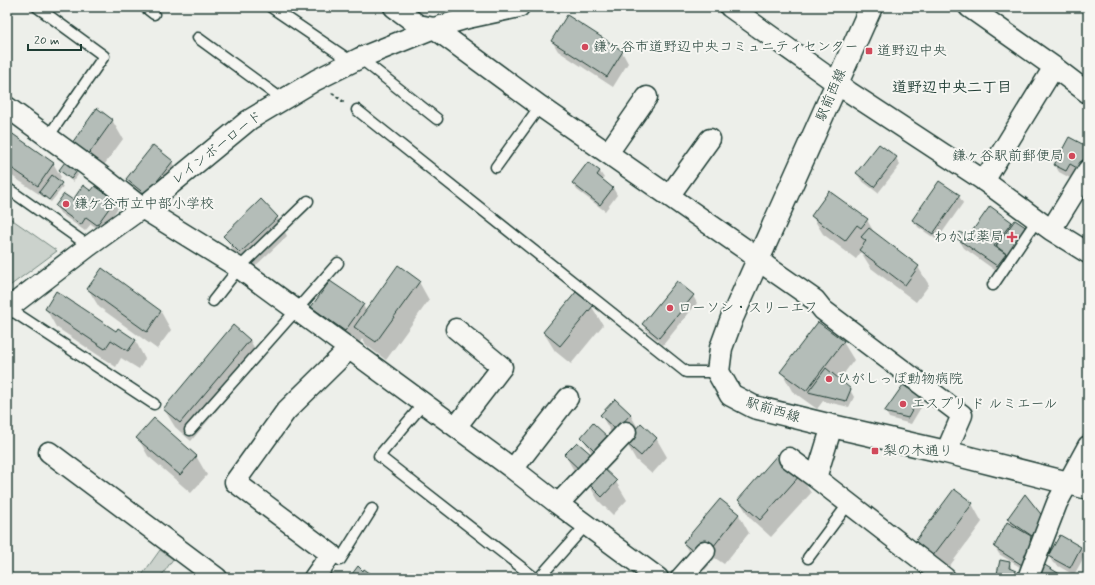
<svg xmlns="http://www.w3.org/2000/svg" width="1095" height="585" font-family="Mynerve,'Klee One',sans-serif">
	<rect width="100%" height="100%" fill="#edefea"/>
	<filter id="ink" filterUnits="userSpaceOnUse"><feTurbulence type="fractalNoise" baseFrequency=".025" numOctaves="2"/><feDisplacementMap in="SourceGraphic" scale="8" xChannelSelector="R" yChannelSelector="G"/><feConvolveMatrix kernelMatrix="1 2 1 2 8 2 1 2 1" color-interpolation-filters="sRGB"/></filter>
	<g filter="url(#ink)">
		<path fill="#cbd2cc" stroke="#758880" d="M7,216L57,251L7,288Z
			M160,550L173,559L160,578H140Z"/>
		<path fill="#0003" d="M567,17L622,52L628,63L613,87L558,51L552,41Z
			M112,120L123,139L99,172L73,143Z
			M7,132L53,163L61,177L58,181L63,187L51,202L9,174L7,177Z
			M1088,148V167L1083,176L1074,171L1070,178L1059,172L1055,165Z
			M896,158L900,165L878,193L861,180L857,173Z
			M172,162L183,180L156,212L138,197L127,179Z
			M589,163L600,172L604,178L602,180L613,188L617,195L605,211L577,190L573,183Z
			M60,170L76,172L78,175L73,182L62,173Z
			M91,192L114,201L118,208L101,231L91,224L85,231L60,213L56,206L73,202Z
			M829,193L867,220L875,234L918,267L929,285L916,302L871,268L861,252L856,259L823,234L812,216Z
			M959,196L963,203L937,240L918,227L914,220Z
			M277,217L287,236L251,270L235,254L225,236Z
			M1011,222L1012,225V261L1005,256L1011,265L1003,276L964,248L958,238L968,239Z
			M102,270L161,312L171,330L157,349L99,307L88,289Z
			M419,282L429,300L386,360L366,345L362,339L356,349L323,325L312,307L363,305L366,311Z
			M677,282L693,296L697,303L663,345L647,331L643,324Z
			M592,307L603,325L571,364L555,351L544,333Z
			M46,309L135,340L145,359L139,369L121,358L116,367L56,327Z
			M250,340L260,359L191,441L175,427L164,409Z
			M843,342L854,360L839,380L850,390L854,397L849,407L823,401L817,409L792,391L782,372Z
			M919,397L923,404L911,424L889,418L886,412Z
			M630,414L638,428L656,438L667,457L652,474L636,460L628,446L627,447L612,434L601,415Z
			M582,437L608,438L619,457L607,469L593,455Z
			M138,438L196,456L207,475L191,493L148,456Z
			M565,455L601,467L616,482L627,500L613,515L598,500L591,488L576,474Z
			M800,475L811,493L771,537L750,518L739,500Z
			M720,500L739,515L749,533L724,564L715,558L705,570L695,562L684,544Z
			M972,504L982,522L943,575L925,562Z
			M1008,519H1043L1037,542L1031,538L1034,544L1026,571L999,554L995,547L1012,526Z
			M1060,536L1081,548L1085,555L1074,575L1053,563L1049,556Z
			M1009,563L1011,566V570L1015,571L1017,575L1016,578H997Z"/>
		<path fill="#b4bdb8" stroke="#1f3d34" d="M567,15L623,51L607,77L551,41Z
			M97,108L113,120L88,155L72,143Z
			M7,130L54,163L38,186L7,165Z
			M1069,137L1088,147V153L1079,169L1070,164L1066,171L1054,165Z
			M879,144L897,157L874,187L856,173Z
			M153,145L173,161L146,195L126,179Z
			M65,162L77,171L71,179L59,170Z
			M588,162L600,171L597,175L613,188L600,205L572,183Z
			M52,175L62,183L49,200L39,192Z
			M939,181L960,195L933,234L912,220Z
			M83,185L91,191L95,186L115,200L97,225L86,217L81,225L55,206L64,194L73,200Z
			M829,191L868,219L861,228L857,225L845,241L811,216Z
			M261,199L278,217L240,253L223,236Z
			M990,206L1012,222L994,246L1006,254L997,266L956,238L960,232L968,237Z
			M1015,220L1027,228L1008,255L996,246Z
			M869,228L919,266L905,285L859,250L866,241L861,237Z
			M398,265L420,281L376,342L354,327Z
			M102,268L161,311L147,332L87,289Z
			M330,281L364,304L345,331L311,307Z
			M677,281L694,295L659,338L642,324Z
			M56,291L116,331L118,328L136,340L128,351L111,340L105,349L45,309Z
			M576,292L593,306L560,346L543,332Z
			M818,322L844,341L806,391L780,372Z
			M233,325L250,340L180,423L163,409Z
			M826,368L851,389L846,401L808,392Z
			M903,385L920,396L908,418L884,412Z
			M615,399L631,414L616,430L600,415Z
			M154,418L197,456L180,475L136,438Z
			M593,423L609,438L596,452L581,437Z
			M641,423L657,438L641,456L625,442Z
			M577,442L593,456L580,470L564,455Z
			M778,454L801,474L760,520L738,500Z
			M601,466L617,481L602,497L586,481Z
			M954,489L973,503L932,557L914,543Z
			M1025,494L1044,518L1032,536L1007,519Z
			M720,499L739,514L713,547L704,540L694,552L683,543Z
			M1007,522L1031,536L1029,550L1022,565L994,547Z
			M1060,535L1081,547L1070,568L1048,556Z
			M1000,560L1010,562L1009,568L1016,571L1014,578H996Z
			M1043,564L1063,576L1062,578H1040Z
			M358,566L363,571L364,569L377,578H349Z
			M411,571L421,578H407Z"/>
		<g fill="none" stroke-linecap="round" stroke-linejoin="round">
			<g stroke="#1f3d34" stroke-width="13">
				<path id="service" d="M37,7L104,56L48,137
					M145,7L154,14
					M271,7L352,62
					M198,38L283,100
					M360,58L437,119
					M357,110L686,372H718
					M496,167L540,106
					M7,188L89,246
					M993,285L1037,220
					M213,301L239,268L308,201
					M8,308L154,404
					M424,403L379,456L535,578
					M190,430L338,263
					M331,554L340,560L372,509
					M808,558L849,503
					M539,578L586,525"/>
			</g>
			<g stroke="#1f3d34" stroke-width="23">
				<path id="minor" d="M394,7L418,25L434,28L540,106L745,249L769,268L815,300L823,310L962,415L946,452
					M730,7L849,92L983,180L1051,230L1088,253
					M969,7L1054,67
					M7,107L100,175L142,208L239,268L456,427L513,469L558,504L658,578
					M608,153L647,97
					M984,181L1054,67L1088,93
					M669,196L710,139
					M1051,230L1088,170
					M7,309L89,246L142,208L249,120L316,80L360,58L434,28L468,18L519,7
					M832,426L816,478L945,578
					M456,427L502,367L456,329
					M49,452L217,578
					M789,458L816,478
					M513,469L568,398
					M558,504L626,432
					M314,578L331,554L235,482L286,411L349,349
					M681,578L705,551
					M1028,578L1057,503L1088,446"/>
			</g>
			<g stroke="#1f3d34" stroke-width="25">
				<path id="tertiary" d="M871,7L732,318L721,348L718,372L731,395L754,407L832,426L946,452L1088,488"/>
			</g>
			<path stroke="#1f3d34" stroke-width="2.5" stroke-dasharray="3 3" stroke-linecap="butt" d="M332,93L345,103"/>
			<use href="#service" stroke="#f6f6f2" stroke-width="10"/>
			<use href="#minor" stroke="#f6f6f2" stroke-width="20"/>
			<use href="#tertiary" stroke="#f6f6f2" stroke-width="22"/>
		</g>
	</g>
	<g fill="#d1495b" stroke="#f6f6f2" stroke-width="1.5">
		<circle cx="585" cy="47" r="4"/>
		<rect x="865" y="47" width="8" height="8" rx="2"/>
		<circle cx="1072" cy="156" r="4"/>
		<circle cx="66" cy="204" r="4"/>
		<path d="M1010 231h4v4h4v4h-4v4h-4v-4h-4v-4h4z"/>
		<circle cx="670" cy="308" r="4"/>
		<circle cx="829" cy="379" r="4"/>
		<circle cx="903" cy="404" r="4"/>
		<rect x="871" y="447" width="8" height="8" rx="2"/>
	</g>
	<g text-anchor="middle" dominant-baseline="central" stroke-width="4" stroke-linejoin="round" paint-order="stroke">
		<g font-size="14" fill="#1f3d34" stroke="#f6f6f2" text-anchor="start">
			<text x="593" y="47">鎌ヶ谷市道野辺中央コミュニティセンター</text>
			<text x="877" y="51">道野辺中央</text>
			<text x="1064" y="156" text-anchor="end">鎌ヶ谷駅前郵便局</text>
			<text x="74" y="204">鎌ケ谷市立中部小学校</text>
			<text x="1004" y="237" text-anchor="end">わかば薬局</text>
			<text x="678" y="308">ローソン・スリーエフ</text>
			<text x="837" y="379">ひがしっぽ動物病院</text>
			<text x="911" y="404">エスプリ ド ルミエール</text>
			<text x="883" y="451">梨の木通り</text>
		</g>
		<g font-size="14" fill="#1f3d34" stroke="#f6f6f2">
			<text transform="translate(831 95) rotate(-67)">駅前西線</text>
			<text transform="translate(217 148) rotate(-38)">レインボーロード</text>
			<text transform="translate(773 410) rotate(17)">駅前西線</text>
		</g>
		<g font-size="15" font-weight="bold" fill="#1f3d34" stroke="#f6f6f2">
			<text x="952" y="88">道野辺中央二丁目</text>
		</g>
	</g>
	<rect width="1095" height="585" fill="none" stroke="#f6f6f2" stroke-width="24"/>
	<rect x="12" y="12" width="1071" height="561" fill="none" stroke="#1f3d34" stroke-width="1.5" filter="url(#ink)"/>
	<path d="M28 44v6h53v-6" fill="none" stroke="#1f3d34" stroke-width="2"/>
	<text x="34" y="44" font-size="12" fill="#1f3d34" stroke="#f6f6f2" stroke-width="3" paint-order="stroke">20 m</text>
</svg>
